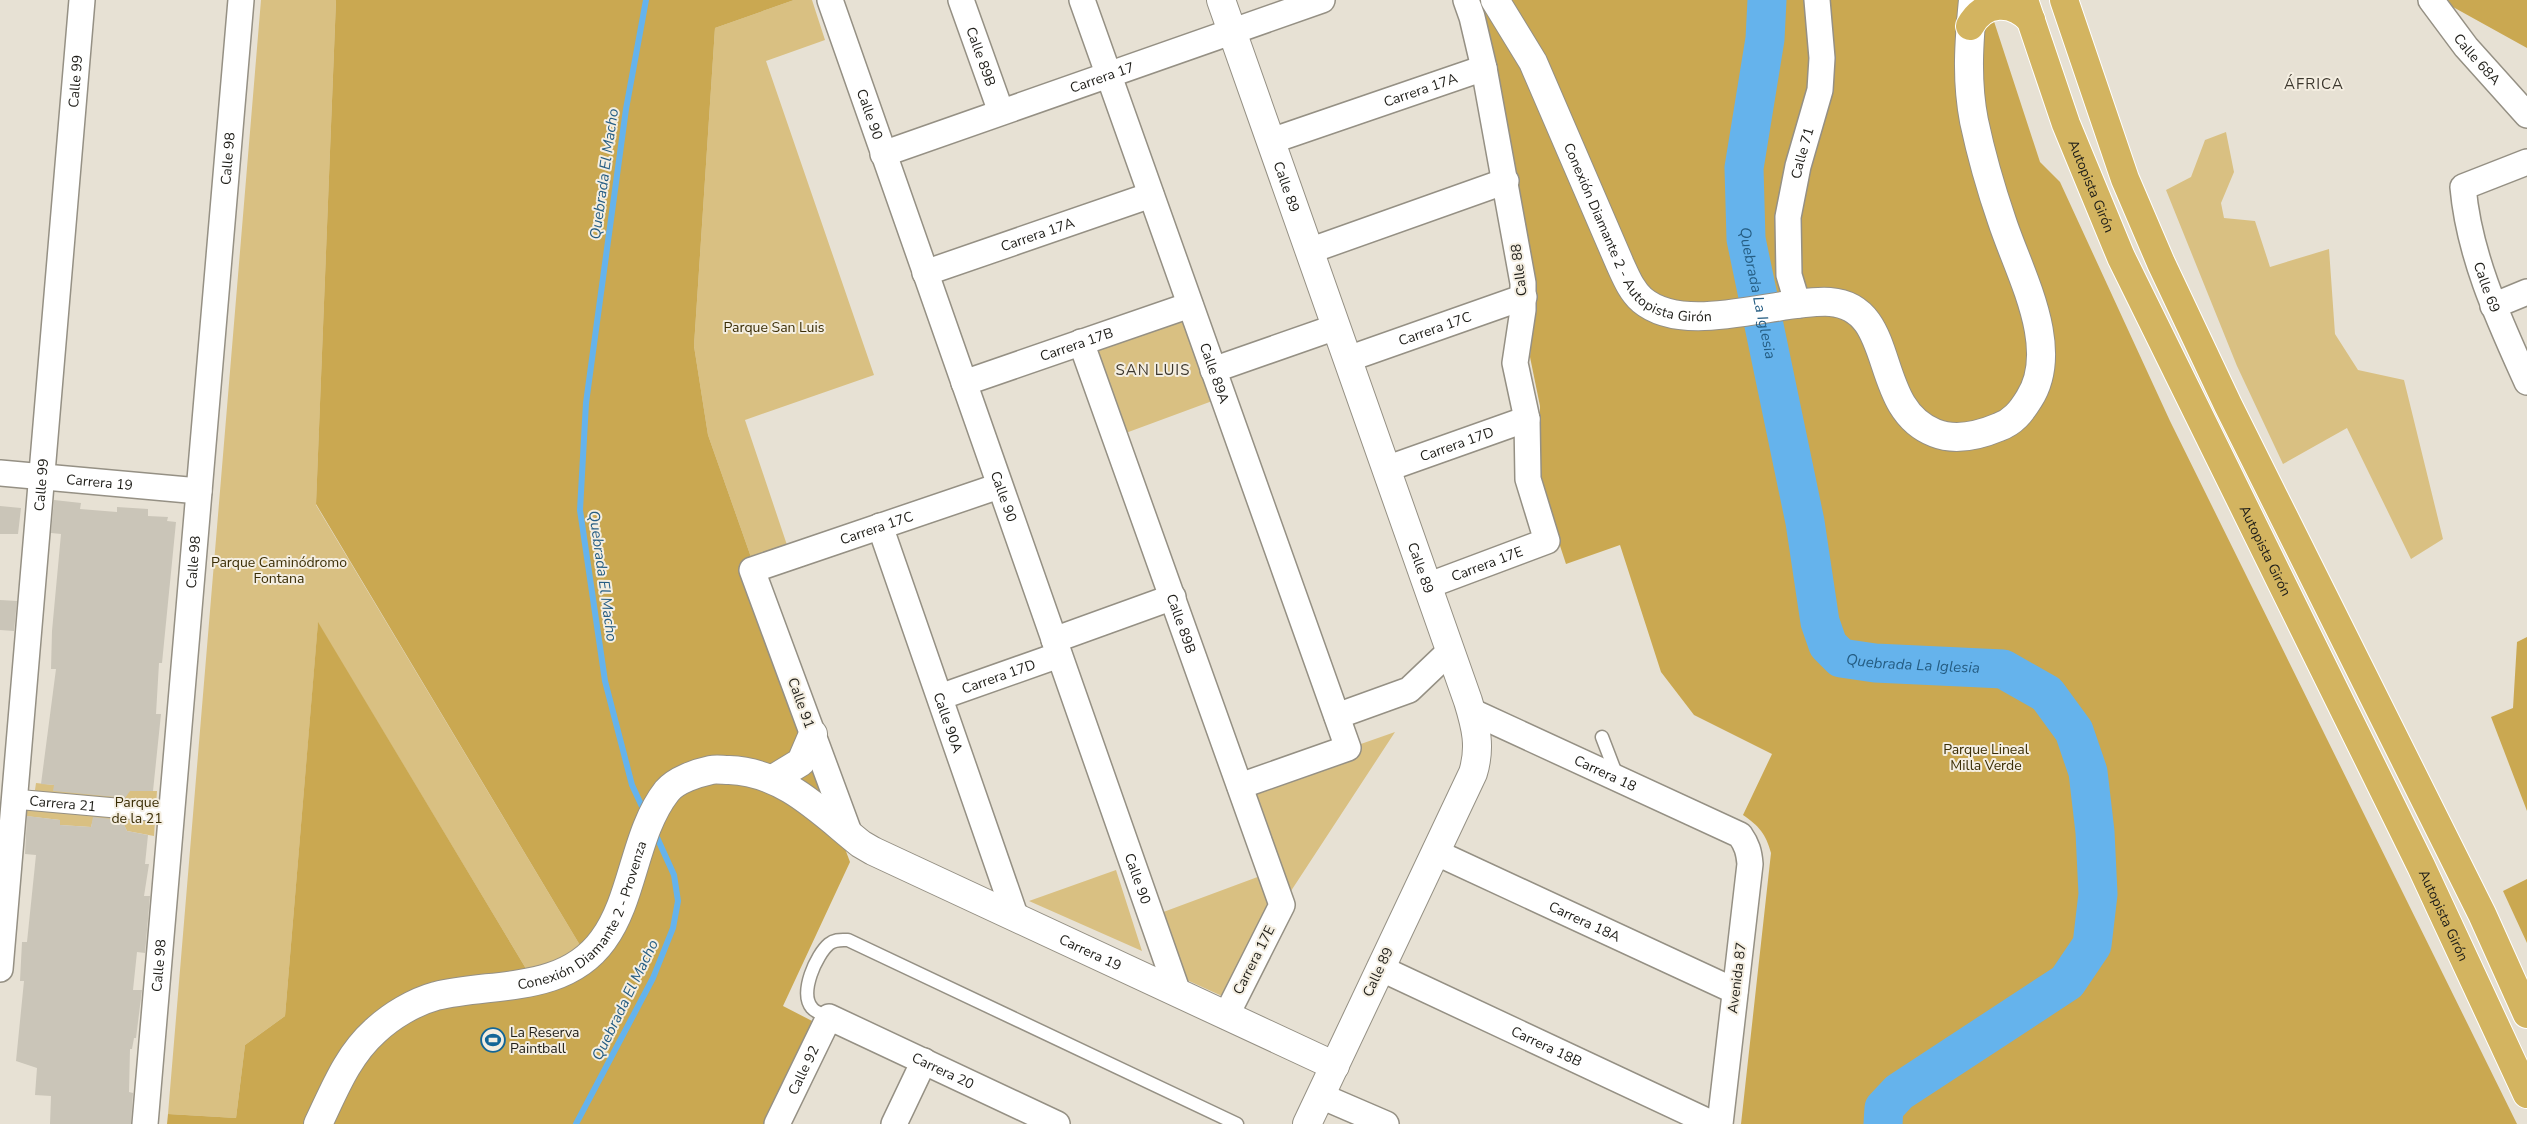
<svg xmlns="http://www.w3.org/2000/svg" width="2527" height="1124" font-family="'Nunito Sans',sans-serif">
	<rect width="100%" height="100%" fill="#e7e1d4"/>
	<path fill="#d9c082" d="M261,0H336L316,505L587,957L534,982L318,623L285,1016L245,1045L236,1118L168,1114Z
		M794,0H812L825,40L766,61L874,375L745,420L788,548L752,560L708,435L694,346L715,28Z
		M2226,132L2234,172L2221,203L2224,218L2255,221L2270,267L2329,249L2335,334L2358,370L2404,380L2443,539L2411,559L2347,428L2283,464L2237,366L2166,190L2191,177L2205,140Z
		M1183,309L1215,400L1123,434L1090,342Z
		M1395,732L1289,894L1247,784Z
		M36,783L54,785V791H157L154,836L127,831L123,823L93,820L91,827L60,825V820L25,816L26,790H35Z
		M1116,870L1142,951L1029,901Z
		M1271,872L1282,905L1233,1001L1178,976L1158,914Z"/>
	<path fill="#caa851" d="M336,0H794L715,28L694,346L708,435L752,560L739,565L850,862L783,1006L816,1023L767,1124H167L168,1114L236,1118L245,1045L285,1016L318,622L534,982L587,957L316,504Z
		M1486,0H1987L2040,162L2060,182L2170,421L2517,1124H1741L1771,853C1766,834 1759,826 1743,815L1772,754L1694,715L1661,672L1620,545L1566,564L1540,485V406L1530,357L1533,311L1524,225L1495,58L1481,3Z
		M2448,0H2527V48L2453,7Z
		M2527,637V811L2491,717L2513,708L2517,642Z
		M2527,879V943L2503,891Z"/>
	<g fill="none" stroke-linecap="round" stroke-linejoin="round">
		<path stroke="#65b3ec" stroke-width="6" d="M645,813L632,785L605,681L580,510L586,403L626,109L646,0
			M576,1124L653,978L673,928L678,901L674,875L655,833"/>
		<path stroke="#65b3ec" stroke-width="39" id="s1" d="M1767,0L1765,39L1744,168L1746,239L1805,522L1820,622L1828,645L1841,658L1875,663L2003,669L2047,694L2074,731L2088,772L2095,832L2098,894L2092,945L2067,982L1899,1092L1884,1108L1883,1124"/>
	</g>
	<path fill="#cac5b8" d="M54,500L81,503L80,509L117,512V507L148,509V516L168,517L167,521L176,522L162,663H159L156,714H161L153,791H130L125,798L53,791L54,785L41,784L56,669H51L52,631L61,534L51,533Z
		M0,506L21,508L18,534H0Z
		M0,600L17,601L14,631L0,630Z
		M27,816L60,820V825L91,827L93,817L122,820L127,831L148,835L145,864H149L144,896H150L145,953L137,952L133,990H142L136,1038H134L132,1049H130L129,1092L133,1093L131,1124H50L51,1096L35,1095L37,1068L16,1061L24,981H20L22,942H27L36,855L25,854Z"/>
	<g fill="none" stroke-linecap="round" stroke-linejoin="round">
		<g stroke="#959084" stroke-width="15">
			<path id="service" d="M1602,737L1617,776
				M829,1017C824,1015 815,1012 812,1008C799,993 816,955 829,944C835,939 841,940 848,940L1237,1124"/>
		</g>
		<g stroke="#959084" stroke-width="21">
			<g id="pedestrian">
				<path id="s2" d="M14,799L172,813"/>
			</g>
		</g>
		<g stroke="#959084" stroke-width="28">
			<g id="minor">
				<path id="s3" d="M830,0L1178,993"/>
				<path id="s4" d="M961,0L1001,112"/>
				<path id="s5" d="M1082,0L1348,748L1240,786"/>
				<path id="s6" d="M2431,0L2466,47L2527,115"/>
				<path id="s7" d="M1271,141L1484,68"/>
				<path id="s8" d="M883,154L1322,0"/>
				<path id="s9" d="M2527,162L2463,187C2469,256 2499,320 2527,382"/>
				<path d="M1309,251L1506,181"/>
				<path id="s10" d="M925,273L1151,195"/>
				<path id="s11" d="M1798,305L1789,275L1788,217L1798,166L1820,90L1822,58L1817,0"/>
				<path d="M2493,306L2527,292"/>
				<path id="s12" d="M1081,342L1282,905L1226,1016"/>
				<path id="s13" d="M1348,359L1524,297"/>
				<path d="M1213,370L1336,327"/>
				<path id="s14" d="M964,383L1190,305"/>
				<path id="s15" d="M1386,469L1527,419"/>
				<path id="s16" d="M0,473L199,491"/>
				<path id="s17" d="M880,526L1016,918"/>
				<path id="s18" d="M1427,586L1547,541L1528,479L1527,419L1515,363L1523,310V283L1484,68L1472,17L1466,0"/>
				<path d="M1054,640L1173,597"/>
				<path id="s19" d="M940,697L1059,655"/>
				<path id="s20" d="M1471,711L1740,835C1747,845 1749,852 1750,864L1720,1124"/>
				<path d="M1337,716L1409,690L1450,651"/>
				<path id="s21" d="M850,835L752,570L999,486"/>
				<path id="s22" d="M1435,852L1735,991"/>
				<path id="s23" d="M1380,968L1713,1124"/>
				<path id="s24" d="M0,969L82,0"/>
				<path d="M1321,1096L1386,1124"/>
				<path id="s25" d="M145,1124L241,0"/>
				<path id="s26" d="M777,1124L829,1017L1057,1124"/>
				<path d="M894,1124L924,1061"/>
			</g>
		</g>
		<g stroke="#959084" stroke-width="30">
			<g id="tertiary">
				<path id="s27" d="M1221,0L1468,701C1476,727 1481,747 1473,773L1307,1124"/>
				<path id="s28" d="M1495,0L1533,62L1620,264C1626,277 1631,290 1642,300C1686,337 1778,299 1830,302C1899,307 1870,408 1935,433C1955,441 1980,435 1999,427C2013,422 2021,412 2029,399C2062,348 2019,273 2002,221C1991,189 1981,154 1974,121C1966,80 1969,41 1973,0"/>
				<path d="M773,779L801,762L813,734"/>
				<path id="s29" d="M318,1124C334,1091 347,1056 375,1031C391,1016 414,1002 436,996C493,982 564,994 603,940C634,898 634,833 667,791C676,780 697,773 711,770C716,769 723,770 729,770C784,772 821,812 861,844L873,851L1335,1066"/>
			</g>
		</g>
		<g stroke="#fff" stroke-width="30">
			<g id="trunk">
				<path id="s30" d="M2024,0L2066,124L2121,257L2421,866L2527,1094"/>
				<path d="M2064,0L2125,179L2161,263L2228,405L2482,914L2527,1014"/>
				<path d="M1970,26C1984,0 2012,0 2031,20"/>
			</g>
		</g>
		<use href="#service" stroke="#fff" stroke-width="12"/>
		<use href="#pedestrian" stroke="#fff" stroke-width="19"/>
		<use href="#minor" stroke="#fff" stroke-width="25"/>
		<use href="#tertiary" stroke="#fff" stroke-width="28"/>
		<use href="#trunk" stroke="#d3b460" stroke-width="28"/>
	</g>
	<defs>
		<g id="stadium-ring" transform="scale(1.25)"><circle r="9.5" fill="#f4eee1" stroke="#136697" stroke-width="1.5"/><path d="M0-5a6.5 5 0 1 0 0 10a6.5 5 0 1 0 0-10ZM-3.5-1.8h7v3.6h-7Z" fill="#136697"/></g>
	</defs>
	<g fill-rule="evenodd">
		<use href="#stadium-ring" x="493" y="1040"/>
	</g>
	<g text-anchor="middle" dominant-baseline="central" stroke-width="4" stroke-linejoin="round" paint-order="stroke">
		<g font-size="14" fill="#1e1d18" stroke="#f4eee1">
			<text stroke="none"><textPath href="#s4" startOffset="60">Calle 89B</textPath></text>
			<text stroke="none"><textPath href="#s6" startOffset="75">Calle 68A</textPath></text>
			<text stroke="none"><textPath href="#s8" startOffset="232">Carrera 17</textPath></text>
			<text stroke="none"><textPath href="#s24" startOffset="891">Calle 99</textPath></text>
			<text stroke="none"><textPath href="#s7" startOffset="158">Carrera 17A</textPath></text>
			<text stroke="none"><textPath href="#s3" startOffset="121">Calle 90</textPath></text>
			<text stroke="none"><textPath href="#s11" startOffset="155">Calle 71</textPath></text>
			<text stroke="none"><textPath href="#s25" startOffset="969">Calle 98</textPath></text>
			<text stroke="none"><textPath href="#s30" startOffset="198">Autopista Girón</textPath></text>
			<text stroke="none"><textPath href="#s27" startOffset="198">Calle 89</textPath></text>
			<text stroke="none"><textPath href="#s28" startOffset="285">Conexión Diamante 2 - Autopista Girón</textPath></text>
			<text stroke="none"><textPath href="#s10" startOffset="119">Carrera 17A</textPath></text>
			<text transform="translate(1519 270) rotate(-97)">Calle 88</text>
			<text stroke="none"><textPath href="#s9" startOffset="172">Calle 69</textPath></text>
			<text stroke="none"><textPath href="#s13" startOffset="92">Carrera 17C</textPath></text>
			<text stroke="none"><textPath href="#s14" startOffset="119">Carrera 17B</textPath></text>
			<text stroke="none"><textPath href="#s5" startOffset="396">Calle 89A</textPath></text>
			<text stroke="none"><textPath href="#s15" startOffset="75">Carrera 17D</textPath></text>
			<text stroke="none"><textPath href="#s16" startOffset="100">Carrera 19</textPath></text>
			<text stroke="none"><textPath href="#s24" startOffset="486">Calle 99</textPath></text>
			<text stroke="none"><textPath href="#s3" startOffset="526">Calle 90</textPath></text>
			<text stroke="none"><textPath href="#s21" startOffset="414">Carrera 17C</textPath></text>
			<text stroke="none"><textPath href="#s30" startOffset="602">Autopista Girón</textPath></text>
			<text stroke="none"><textPath href="#s25" startOffset="564">Calle 98</textPath></text>
			<text stroke="none"><textPath href="#s18" startOffset="64">Carrera 17E</textPath></text>
			<text stroke="none"><textPath href="#s27" startOffset="602">Calle 89</textPath></text>
			<text stroke="none"><textPath href="#s12" startOffset="299">Calle 89B</textPath></text>
			<text stroke="none"><textPath href="#s19" startOffset="62">Carrera 17D</textPath></text>
			<text transform="translate(801 703) rotate(70)">Calle 91</text>
			<text stroke="none"><textPath href="#s17" startOffset="208">Calle 90A</textPath></text>
			<text stroke="none"><textPath href="#s20" startOffset="148">Carrera 18</textPath></text>
			<text stroke="none"><textPath href="#s2" startOffset="49">Carrera 21</textPath></text>
			<text stroke="none"><textPath href="#s3" startOffset="931">Calle 90</textPath></text>
			<text stroke="none"><textPath href="#s29" startOffset="366">Conexión Diamante 2 - Provenza</textPath></text>
			<text stroke="none"><textPath href="#s30" startOffset="1008">Autopista Girón</textPath></text>
			<text stroke="none"><textPath href="#s22" startOffset="165">Carrera 18A</textPath></text>
			<text stroke="none"><textPath href="#s29" startOffset="1001">Carrera 19</textPath></text>
			<text transform="translate(1254 960) rotate(-63)">Carrera 17E</text>
			<text stroke="none"><textPath href="#s25" startOffset="159">Calle 98</textPath></text>
			<text transform="translate(1378 972) rotate(-65)">Calle 89</text>
			<text transform="translate(1737 978) rotate(-83)">Avenida 87</text>
			<text stroke="none"><textPath href="#s23" startOffset="184">Carrera 18B</textPath></text>
			<text stroke="none"><textPath href="#s26" startOffset="245">Carrera 20</textPath></text>
			<text stroke="none"><textPath href="#s26" startOffset="60">Calle 92</textPath></text>
		</g>
		<g font-size="14" fill="#3a2d05" stroke="#f4eee1">
			<text x="774" y="327">Parque San Luis</text>
			<text x="279" y="562">Parque Caminódromo<tspan x="279" dy="16">Fontana</tspan></text>
			<text x="1986" y="749">Parque Lineal<tspan x="1986" dy="16">Milla Verde</tspan></text>
			<text x="137" y="802">Parque<tspan x="137" dy="16">de la 21</tspan></text>
		</g>
		<g font-size="14" fill="#1e1d18" stroke="#f4eee1" text-anchor="start">
			<text x="510" y="1032">La Reserva<tspan x="510" dy="16">Paintball</tspan></text>
		</g>
		<g font-size="15" letter-spacing="1" fill="#3c372d" stroke="#f4eee1">
			<text x="2314" y="84">ÁFRICA</text>
			<text x="1153" y="370">SAN LUIS</text>
		</g>
		<g font-size="15" font-style="italic" fill="#255d83" stroke="#f4eee1">
			<text transform="translate(604 174) rotate(-82)">Quebrada El Macho</text>
			<text stroke="none"><textPath href="#s1" startOffset="296">Quebrada La Iglesia</textPath></text>
			<text transform="translate(603 576) rotate(82)">Quebrada El Macho</text>
			<text stroke="none"><textPath href="#s1" startOffset="746">Quebrada La Iglesia</textPath></text>
			<text transform="translate(625 1000) rotate(-64)">Quebrada El Macho</text>
		</g>
	</g>
</svg>
